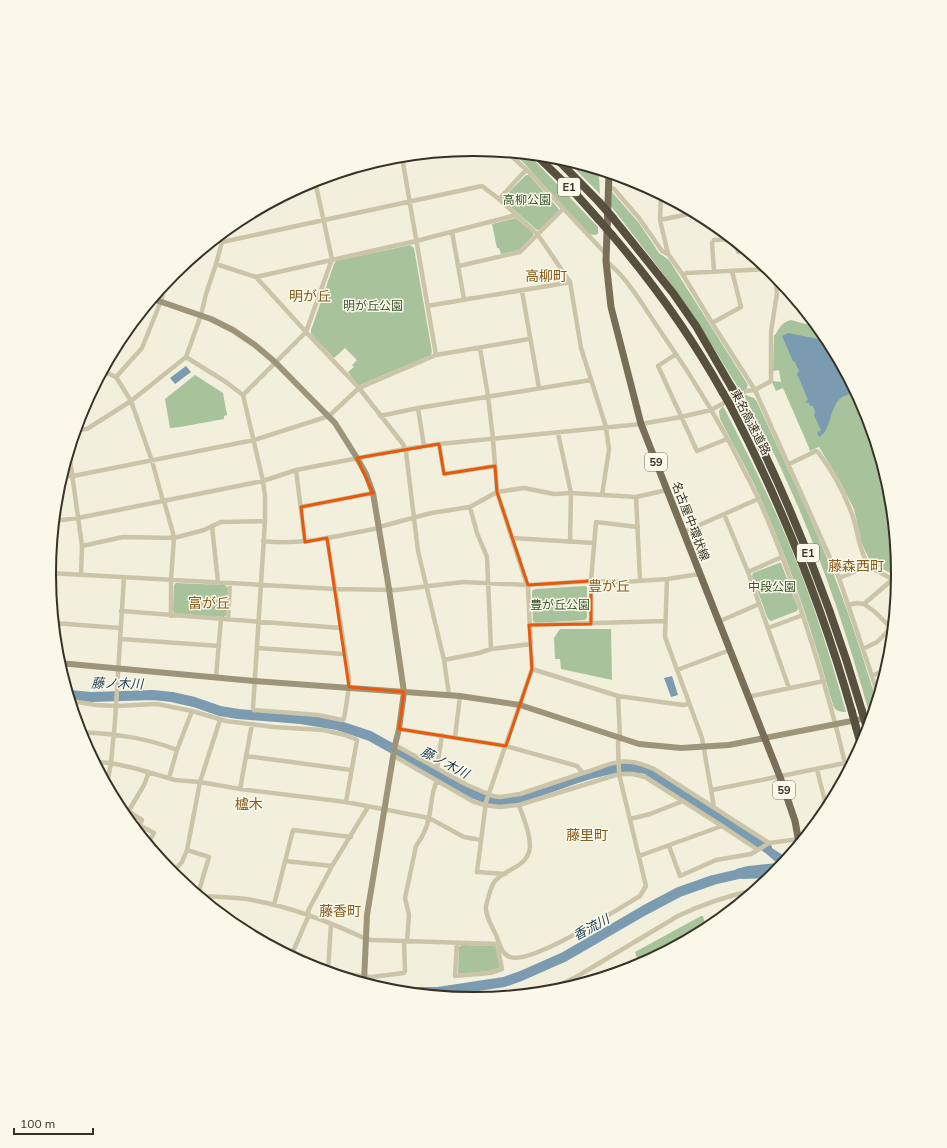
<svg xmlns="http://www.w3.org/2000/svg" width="947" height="1148" font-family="Mulish,'Noto Sans JP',sans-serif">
	<rect width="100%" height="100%" fill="#f2f0dc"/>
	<path fill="#a8c29c" d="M513,153L528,155L534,160L598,227V234L595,235L589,234L564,209L525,164Z
		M567,161L592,169L599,176L600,194Z
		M526,175H529L558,208L559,211L539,230H537L503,200V198Z
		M612,192L639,223L659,253L669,260L748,385L746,390L741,392L698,323L668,280L611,206Z
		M516,218L533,233V236L519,250L501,254L499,248H497L492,224Z
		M410,245L414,248L432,352L431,355L360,385H358L348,372L354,367L352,365L357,360L345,348L334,358L311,334V330L334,264L336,261Z
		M791,320L817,327L827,338L866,412L890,491L898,577L871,563L862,544L854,509L839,480L819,447L810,451L807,443L783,388L776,391L772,382L773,381L781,382L779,370L773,371L774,335H775C779,328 782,322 791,320Z
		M195,375L223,393L227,415L224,416V419L180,427L170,428L165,399Z
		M746,395L754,398L757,402C782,456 807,509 829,563C847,607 861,651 875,696C876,703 875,705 868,709C838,601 799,495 744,396Z
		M723,406C742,443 761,480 778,518C806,580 828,647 846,712C840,712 835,711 833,705C812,630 787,554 754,484C743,462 731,440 720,419L719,411Z
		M779,563H781L798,608L797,611L771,621L768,619L752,576L753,573Z
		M176,583L225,585L228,588L226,615L224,617L175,614L173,611L174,585Z
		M585,586L587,587V618L585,620L535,623L533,621L532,591L535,589Z
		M560,629H611L612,680L561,669L560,659H555L554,638Z
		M701,916H703L706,929L639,964L635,952Z
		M461,945L495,946L497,948L500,966L499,968L489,971L459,974L458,972L459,947Z"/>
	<path fill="#7b9bb0" d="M788,333L823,340L827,338L855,392C849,395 842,395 838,401C830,410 830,432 819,437L817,433L821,430L814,415L815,412L813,406H810L809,403H807L806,401L808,400L797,374L799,371L795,362L793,361L782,336Z
		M186,366L191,372L175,384L170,378Z
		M672,676L678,695L671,697L664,678Z
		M757,838L787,858L769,878L742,879L736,869L748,866L777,863L754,843Z"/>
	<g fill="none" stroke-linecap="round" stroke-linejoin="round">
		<path stroke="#7b9bb0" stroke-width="10" d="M69,695L91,697L153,695L172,697L194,702L220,711L238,714L301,719L337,725L370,736L470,792C480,796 490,801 502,801C514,801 526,796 537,792C572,781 609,763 646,769L767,848
			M410,992H438L458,989L504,982L521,976L564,957L645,910L679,892L713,880L752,871"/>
		<path stroke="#cbc4a8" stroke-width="4.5" d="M508,153L530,173L606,254
			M402,157L436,355
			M597,170L609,178
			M608,186L614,189L639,218L662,251L668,254
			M661,195L660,220L668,254L683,275L714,326L755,390L839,578L872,676L878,696
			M499,199L526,170
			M660,220L694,213
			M452,232L464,299
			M222,242L482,186L499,199L538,235L570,282L581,348L606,427L609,450L602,495
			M737,244L738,252H747
			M606,261C628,278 645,309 661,332C694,379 724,429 749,480C769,518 784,560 798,601C817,657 834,714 847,772
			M216,264L256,277L416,241L516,215
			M459,266L520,252L562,210
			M714,271L712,243L714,240L731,239
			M683,275L687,273L768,269
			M256,277L306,332L359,388L403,444L406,452L418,551L444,660L449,695
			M522,291L539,388
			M428,306C475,297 522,291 570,282
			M712,323L741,307L732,271
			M480,348L488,396L493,439L497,492L528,588L532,669L486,802L477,872L505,874
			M676,354L658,366L697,451L727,439
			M186,357L226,382L243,395L263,481L265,496V521L253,708L254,710L318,715L342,720L344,719L349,687V677L327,538
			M103,371L116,377L131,401L152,461L163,501
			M116,377L142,348L161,301L166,282
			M243,395L306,332L332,259L315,181
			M418,408L424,446
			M380,416L418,408L591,380
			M76,430L87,429L131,401L186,357L201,315L206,294L216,264L222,242L220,235
			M558,433L571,493L570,542
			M439,444L444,474L495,466
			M69,452L82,546L81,574
			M789,464L816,451L818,452C833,472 845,494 853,517C858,532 859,551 868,564C872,570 891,578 897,581
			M296,470L305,542
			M62,476H73L254,440L329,416L359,388L436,355L529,339
			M636,497L640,580
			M164,501L173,533V537
			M301,507L373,493
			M470,507L477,533L487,557L491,649
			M724,514L748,572L789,688
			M54,521L78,518L263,481L296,470L405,449L439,444L641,424L681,417L711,410L746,391L755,390L771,381V332L777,293L775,276
			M212,526L218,582
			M379,527L431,513L470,507L497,492L524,488L554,494L571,493L636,497L667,490
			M684,532L758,499
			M512,538L594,543
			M263,541C302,546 341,535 379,528
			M82,546L123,537L174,538L204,530L221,522L265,521
			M748,572L782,557
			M49,573L335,589L396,590L463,582L528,585L591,581L624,582L667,579L700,574
			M839,578L869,566
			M667,579L665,637L702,738L714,807
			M848,605L857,603L864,604L893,579
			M121,611L341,628
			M171,616V580L174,538
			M228,619L230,583
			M718,622L759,604
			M54,623L120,628
			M591,624V581L596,522L638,527
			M529,625L665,621
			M768,628L803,615
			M121,639L219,646
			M257,648L344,654
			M863,649L877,642L891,628L875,612L864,604
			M444,660L479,653L491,649L531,644
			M532,669L618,696L683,705L689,704
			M677,670L730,650
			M872,676L886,669
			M216,677L221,619
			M747,697L824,681
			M71,701L96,705L116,706L157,704L192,711L226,721L273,727L323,730L345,735L357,740L346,802
			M399,729L506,746L577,766L583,773C598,769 616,759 632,762C640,763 647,766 654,769L769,843
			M80,732C114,734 145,737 177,750
			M455,737L460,696
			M395,745L467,785L493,796L500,797L520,794L583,773
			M246,756L351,770
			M394,756L474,802L485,805L499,807L519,805L619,774H633L645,777L722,826L758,850
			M95,762L111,763L134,768L175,780L200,782L240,789L346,802L429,818L464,837L481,840
			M437,768L442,735
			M817,769L827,810
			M169,778L177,750L192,711
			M107,784L111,763L115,721L124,577
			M240,789L252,724
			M712,790L845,763
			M118,805L142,820L137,830
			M519,805C523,817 533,840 529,852C524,868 505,869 495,881C490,887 488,899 486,906C485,916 492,926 496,935C499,942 501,954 510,957C531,965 618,909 640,896L646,886L619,774L618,742L620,738L618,696
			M128,812L144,785L149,772
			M630,819L650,814L683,801
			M139,825L154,833L148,843
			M669,846L680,876L716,860L751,854L769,843L799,839
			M187,850L209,857L198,894
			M639,856L722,826
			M285,861L332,866
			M172,873L182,862L187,850L200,782L220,720
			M199,896C217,897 235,897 252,900C291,907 330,922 366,939L372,940L499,944
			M274,905L293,830L351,837
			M407,941L409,915L405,898L416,846C422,838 427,827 429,817C432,804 431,793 437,781
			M457,943L455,976L490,973L502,969L498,949L499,946
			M291,956L309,915L308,911L332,866L368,807
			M328,971L331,924
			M334,973L371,977L404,973L405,971L404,941
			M546,991L576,977L678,916C703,904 727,896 754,890"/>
		<path stroke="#9e9479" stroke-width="6" d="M153,299L211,319L233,330L255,345L275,362L335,423L357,458L366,474L373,493L389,589L404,692L399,729L395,745L367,915L364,982
			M59,663L254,681L460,696L520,705L639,744L681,748L729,745L872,717"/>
		<path stroke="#796f59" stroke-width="7" d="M609,174L606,261L611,307L641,424L780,777L795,821L799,843"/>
		<path stroke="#58503f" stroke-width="8" d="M537,156L574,192L599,220
			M556,158L599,202
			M613,218L673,293L696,326L732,388
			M612,235C654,284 691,336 723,393
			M739,401C790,502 830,601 862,711
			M730,405C781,503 822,606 852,712
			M856,727L861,745"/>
		<path stroke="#58503f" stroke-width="8" d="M599,202L613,218
			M599,220L612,235
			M732,388L739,401
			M723,393L730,405
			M862,711L866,725
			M852,712L856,727"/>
	</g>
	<path fill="none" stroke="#e8590c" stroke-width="3" stroke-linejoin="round" d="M439,444L444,474L495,466L497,492L528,585L591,581V624L529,625L532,669L506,746L399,729L404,692L349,687L327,538L305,542L301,507L373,493L357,458Z"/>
	<g text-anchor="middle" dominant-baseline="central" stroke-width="3" stroke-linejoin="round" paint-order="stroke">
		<g fill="#faf8e9" stroke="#726d62" stroke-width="1">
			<rect x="558" y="178" width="22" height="18" rx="3"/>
			<rect x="645" y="453" width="22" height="18" rx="3"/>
			<rect x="797" y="544" width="22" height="18" rx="3"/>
			<rect x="773" y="781" width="22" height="18" rx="3"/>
		</g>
		<g font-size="11" font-weight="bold" fill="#373228">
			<text x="569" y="187">E1</text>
			<text x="656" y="462">59</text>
			<text x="808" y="553">E1</text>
			<text x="784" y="790">59</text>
		</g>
		<g font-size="12" fill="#38562c" stroke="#faf8e9">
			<text x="527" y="199">高柳公園</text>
			<text x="373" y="305">明が丘公園</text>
			<text x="772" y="586">中段公園</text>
			<text x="560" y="604">豊が丘公園</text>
		</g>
		<g font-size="12" fill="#373228" stroke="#faf8e9">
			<text transform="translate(751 422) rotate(63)">東名高速道路</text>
			<text transform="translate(691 521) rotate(69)">名古屋中環状線</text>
		</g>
		<g font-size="13" font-style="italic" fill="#1d4059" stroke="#faf8e9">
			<text transform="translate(117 683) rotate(1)">藤ノ木川</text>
			<text transform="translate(445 762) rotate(28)">藤ノ木川</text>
			<text transform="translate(591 927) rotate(-29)">香流川</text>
		</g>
		<g font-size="14" fill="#875d21" stroke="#faf8e9">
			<text x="546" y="276">高柳町</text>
			<text x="310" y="296">明が丘</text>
			<text x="856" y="566">藤森西町</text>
			<text x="609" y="586">豊が丘</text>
			<text x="209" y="603">富が丘</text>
			<text x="249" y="804">櫨木</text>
			<text x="587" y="835">藤里町</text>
			<text x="340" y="911">藤香町</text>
		</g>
	</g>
	<path d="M0 0H947V1148H0ZM473 156H474A417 417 0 0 1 891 573V575A417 417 0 0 1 474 992H473A417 417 0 0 1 56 575V573A417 417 0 0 1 473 156Z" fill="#faf8e9" fill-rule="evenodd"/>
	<path fill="none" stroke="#373228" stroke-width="2" d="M473 156H474A417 417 0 0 1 891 573V575A417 417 0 0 1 474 992H473A417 417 0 0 1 56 575V573A417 417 0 0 1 473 156Z"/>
	<path d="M14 1128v6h79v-6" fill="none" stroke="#373228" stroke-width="2"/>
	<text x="20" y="1128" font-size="12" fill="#373228" stroke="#faf8e9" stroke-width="3" paint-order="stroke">100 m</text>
</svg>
